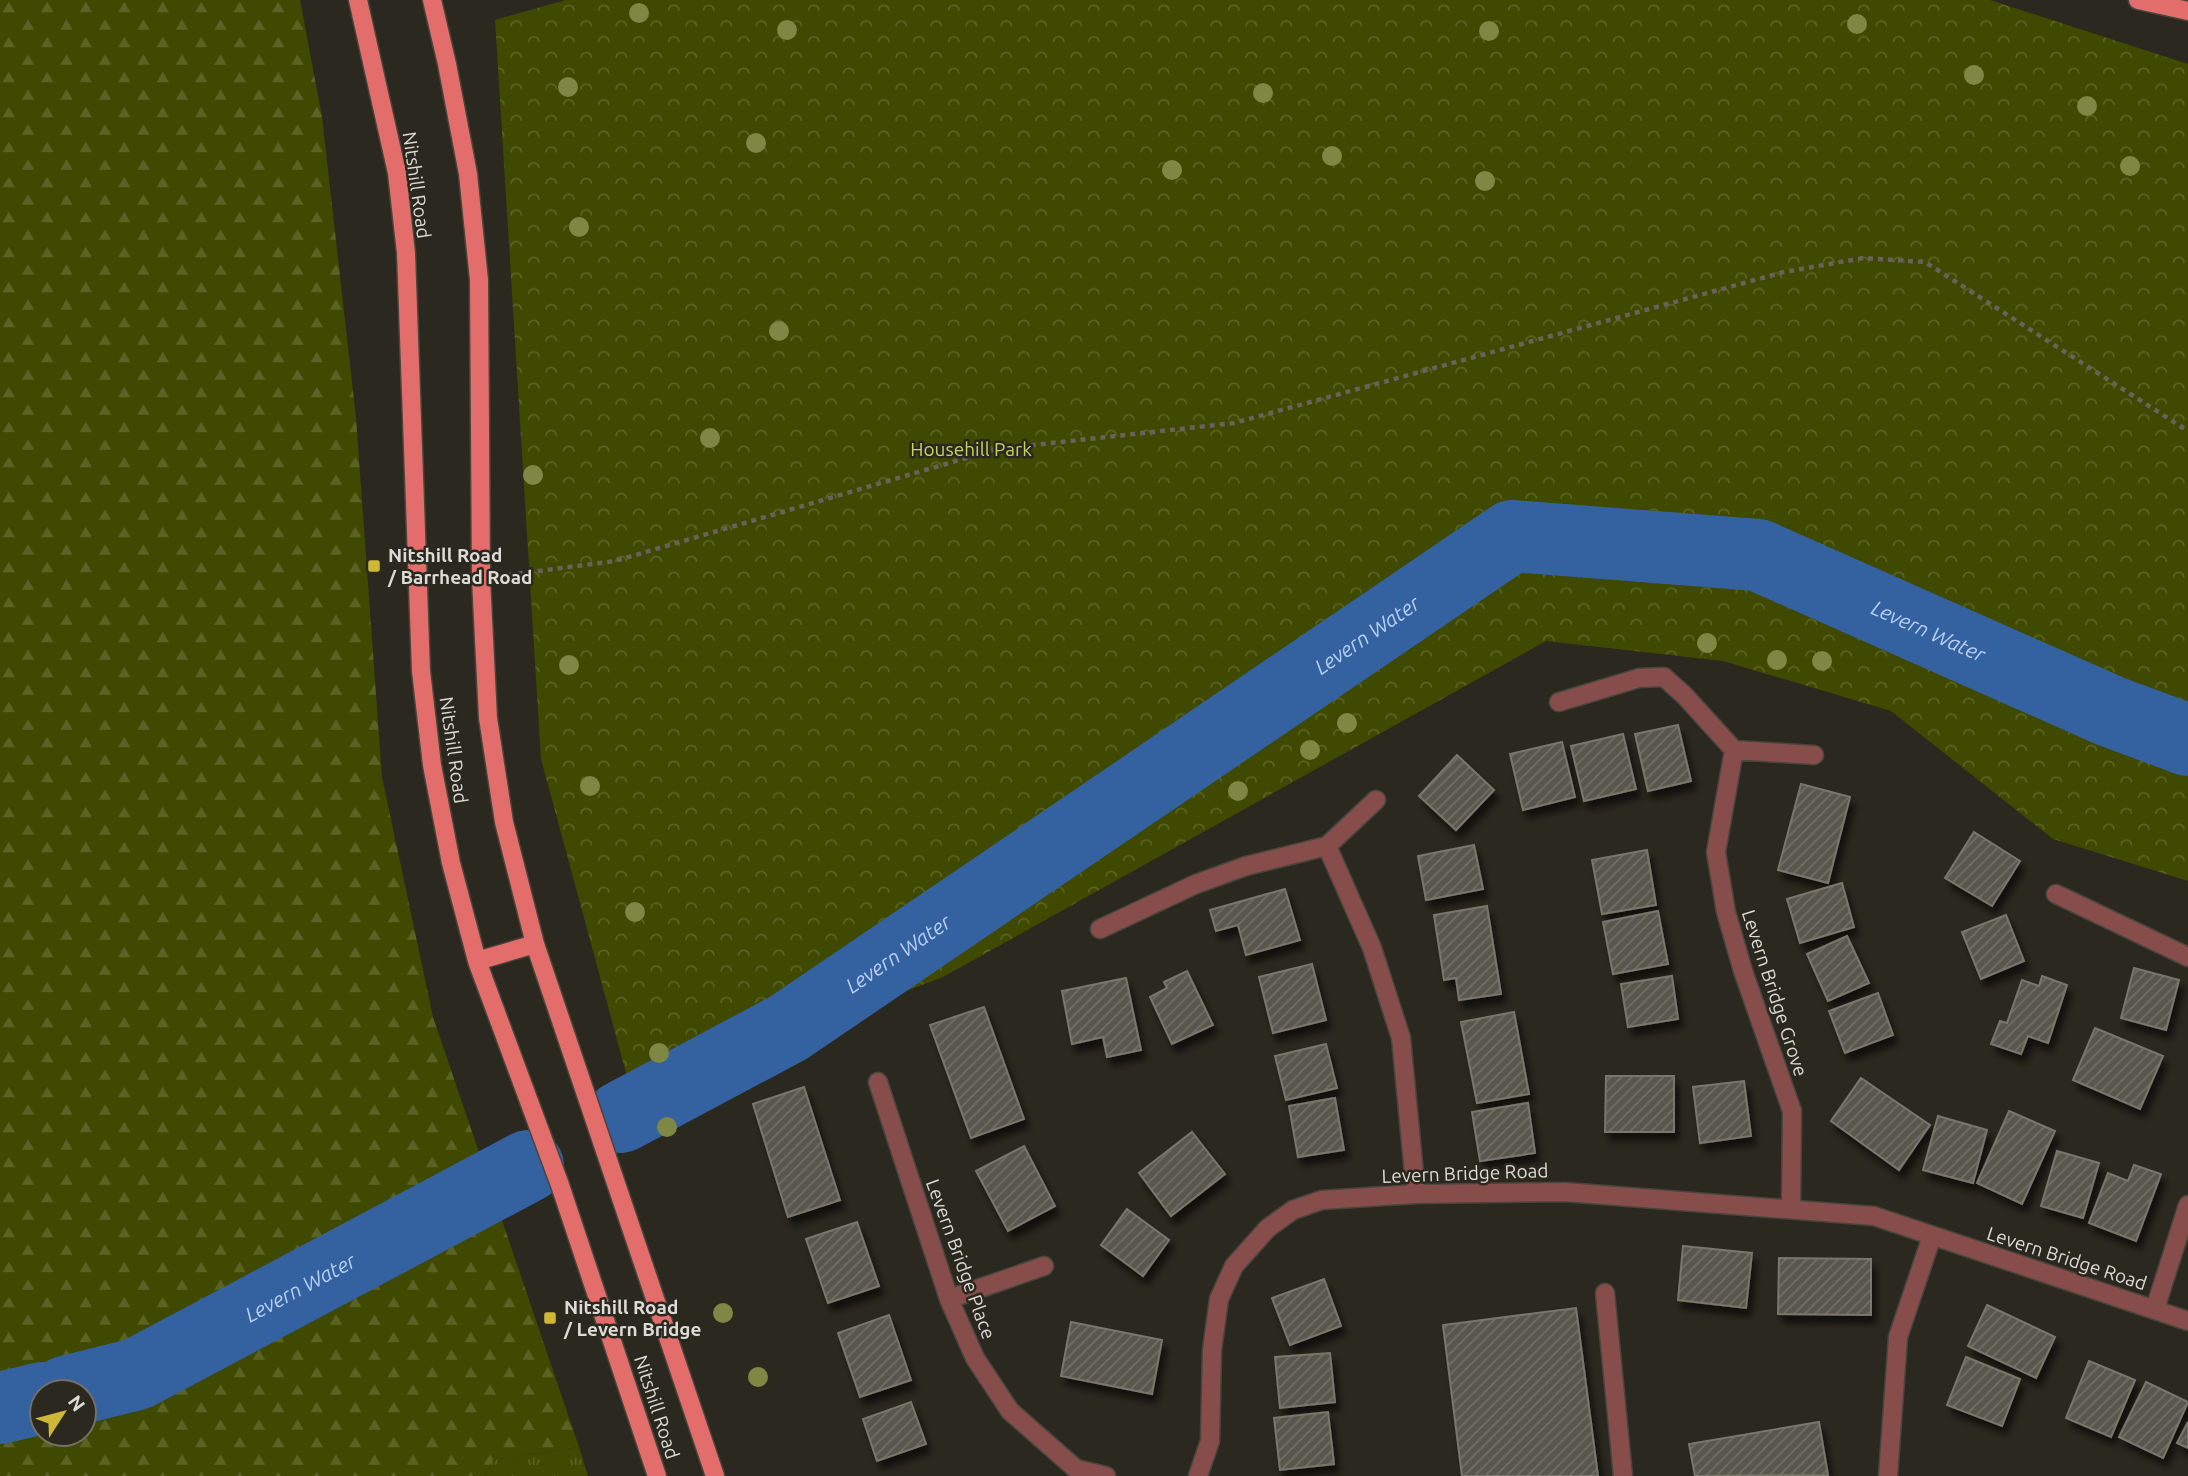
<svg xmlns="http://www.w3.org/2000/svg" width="2188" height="1476" font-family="Ubuntu,sans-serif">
	<defs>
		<pattern id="grass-tufts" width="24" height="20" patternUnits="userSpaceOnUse" patternTransform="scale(1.75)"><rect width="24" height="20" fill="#404900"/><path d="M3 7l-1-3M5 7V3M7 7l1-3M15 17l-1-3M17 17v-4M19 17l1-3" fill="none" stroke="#5b6324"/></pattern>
		<pattern id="forest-firs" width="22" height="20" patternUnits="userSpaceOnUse" patternTransform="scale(1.75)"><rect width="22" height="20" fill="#404900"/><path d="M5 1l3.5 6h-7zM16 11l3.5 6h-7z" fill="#5b6324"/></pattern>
		<pattern id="park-crowns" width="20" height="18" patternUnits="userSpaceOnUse" patternTransform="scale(1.75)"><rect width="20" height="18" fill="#404900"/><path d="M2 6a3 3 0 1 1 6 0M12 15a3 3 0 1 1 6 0" fill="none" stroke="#5b6324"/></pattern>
		<pattern id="building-hatch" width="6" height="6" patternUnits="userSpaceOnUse" patternTransform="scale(1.75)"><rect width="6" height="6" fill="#59574d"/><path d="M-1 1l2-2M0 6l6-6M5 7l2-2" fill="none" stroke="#706f66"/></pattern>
		<filter id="shadow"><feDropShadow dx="4.5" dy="8" stdDeviation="3.5" flood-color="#0009"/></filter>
	</defs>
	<rect width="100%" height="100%" fill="#2b281f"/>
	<path fill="url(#grass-tufts)" d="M579,1447L588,1476H485L491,1460Z"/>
	<path fill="url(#forest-firs)" fill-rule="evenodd" d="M0,0H300L322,117L356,418L382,777L433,1017L579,1447L492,1460L485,1476H0ZM42,1392H84V1434H42Z"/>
	<path fill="url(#park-crowns)" d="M566,0H1990L2188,64V881L2053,839L1891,711L1723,661L1546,641L943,977L632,1095L541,759L495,20Z"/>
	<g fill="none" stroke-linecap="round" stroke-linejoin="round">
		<g stroke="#3461a0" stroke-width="72">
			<path id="s1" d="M621,1117L788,1028L1512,536L1758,555L2110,711L2188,740"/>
			<path id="s2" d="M65,1392L137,1374L528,1166"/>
			<path d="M0,1408L42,1398"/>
		</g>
	</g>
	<path fill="url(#building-hatch)" stroke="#79766c" stroke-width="2" filter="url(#shadow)" d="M1678,725L1691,781L1648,791L1635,734Z
		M1623,734L1636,789L1584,801L1571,746Z
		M1562,742L1575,797L1523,810L1510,754Z
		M1457,755L1494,790L1456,830L1419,796Z
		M1801,784L1850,797L1828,883L1778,870Z
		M1974,832L2020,861L1992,906L1945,878Z
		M1474,845L1483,889L1426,900L1418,856Z
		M1647,850L1656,905L1602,914L1592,860Z
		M1842,883L1854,927L1800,943L1787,899Z
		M1285,889L1300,940L1246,955L1238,925L1216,931L1210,910Z
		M1487,906L1501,994L1459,1000L1456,978L1444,980L1434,915Z
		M1658,911L1668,964L1613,974L1603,922Z
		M2006,915L2024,961L1981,979L1962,932Z
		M1847,936L1869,983L1828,1001L1807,954Z
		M1312,964L1326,1020L1273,1033L1259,977Z
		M2134,968L2179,980L2166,1030L2121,1018Z
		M1187,971L1213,1025L1172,1044L1150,997L1167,988L1164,982Z
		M1672,976L1678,1019L1628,1027L1621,984Z
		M2042,976L2067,985L2048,1043L2028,1036L2021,1054L1991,1044L2000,1021L2007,1023L2022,980L2039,986Z
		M1126,978L1141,1050L1107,1057L1103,1037L1072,1044L1062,991Z
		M1878,993L1893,1035L1845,1053L1829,1011Z
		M984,1007L1024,1119L971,1138L930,1025Z
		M1514,1012L1529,1094L1477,1103L1461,1022Z
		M2095,1028L2163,1056L2140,1109L2073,1080Z
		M1326,1044L1337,1088L1286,1100L1275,1056Z
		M1606,1076H1674V1132H1605Z
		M1861,1078L1930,1125L1899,1170L1831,1121Z
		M1744,1081L1751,1136L1700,1143L1693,1087Z
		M804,1087L840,1200L788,1217L753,1104Z
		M1335,1098L1344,1150L1298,1157L1289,1106Z
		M1528,1103L1535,1153L1480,1161L1472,1112Z
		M2009,1111L2055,1131L2022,1204L1977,1183Z
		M1938,1116L1987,1130L1973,1183L1923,1170Z
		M1192,1132L1225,1174L1171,1216L1139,1173Z
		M1024,1146L1055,1206L1008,1231L976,1171Z
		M2057,1151L2099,1163L2083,1218L2041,1206Z
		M2134,1165L2161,1174L2136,1241L2089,1223L2108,1173L2128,1181Z
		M1127,1209L1169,1240L1143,1276L1101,1245Z
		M857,1222L879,1286L828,1303L806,1239Z
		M1683,1246L1752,1253L1746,1308L1678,1300Z
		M1779,1258L1871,1259V1315L1778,1314Z
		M1324,1279L1341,1326L1290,1345L1272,1298Z
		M1987,1305L2055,1337L2036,1378L1968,1346Z
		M1576,1308L1598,1476H1462L1443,1325Z
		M889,1315L911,1380L860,1397L838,1333Z
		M1071,1322L1162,1340L1152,1394L1061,1376Z
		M1330,1353L1335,1402L1280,1408L1275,1357Z
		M1966,1357L2020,1379L2002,1426L1947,1405Z
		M2089,1361L2135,1380L2111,1437L2066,1418Z
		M2146,1382L2188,1402L2163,1458L2119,1437Z
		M911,1402L926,1444L877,1461L863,1419Z
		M1328,1412L1334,1464L1280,1470L1274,1418Z
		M1819,1422L1828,1475L1695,1476L1689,1444Z
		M2188,1422V1448L2177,1443Z"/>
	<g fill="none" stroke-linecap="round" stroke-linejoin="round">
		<g stroke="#47453c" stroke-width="21">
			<path id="lane" d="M1559,702L1639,678L1664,677L1685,696
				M2056,894L2188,957
				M1605,1293L1623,1476"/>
		</g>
		<g stroke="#47453c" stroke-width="21">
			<path id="street" d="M1685,696L1734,750L1814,755
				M1734,750L1716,852L1726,912L1743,971L1792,1111L1791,1208
				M1327,846L1372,948L1401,1038L1416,1194
				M1100,929L1196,884L1246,866L1327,846L1376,800
				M878,1082L949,1299L975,1358L1010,1411L1076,1469L1106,1476
				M949,1299L1044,1266
				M2155,1309L2188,1205
				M1198,1476L1210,1441L1212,1350L1219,1299L1234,1266L1268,1228L1293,1210L1322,1200L1416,1194L1565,1192L1874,1216L2188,1321
				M1888,1476L1898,1337L1932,1236"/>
		</g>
		<g stroke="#47453c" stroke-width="21">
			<path id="primary" d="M358,0L397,173L406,253L421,671L432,765L451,863L477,961L560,1185L657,1476
				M432,0L447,64L468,174L479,280L481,579L488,718L504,822L535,944L715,1476
				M2138,0L2188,11
				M477,961L535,944"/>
		</g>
		<path stroke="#65635b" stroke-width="4.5" stroke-dasharray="5 5" stroke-linecap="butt" d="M508,575L615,561L997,449L1234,423L1784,272L1863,258L1925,262L2188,431"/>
		<use href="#lane" stroke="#864d4b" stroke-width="18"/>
		<use href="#street" stroke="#864d4b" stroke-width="18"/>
		<use href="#primary" stroke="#e26d6b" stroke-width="18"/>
	</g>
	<g fill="#7e8743">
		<circle cx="639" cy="13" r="10"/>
		<circle cx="1857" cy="24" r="10"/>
		<circle cx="787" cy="30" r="10"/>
		<circle cx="1489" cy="31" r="10"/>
		<circle cx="1974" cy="75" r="10"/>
		<circle cx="568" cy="87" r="10"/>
		<circle cx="1263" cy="93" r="10"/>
		<circle cx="2087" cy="106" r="10"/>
		<circle cx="756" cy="143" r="10"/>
		<circle cx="1332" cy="156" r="10"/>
		<circle cx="2130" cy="166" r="10"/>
		<circle cx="1172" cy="170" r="10"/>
		<circle cx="1485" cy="181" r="10"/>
		<circle cx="579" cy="227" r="10"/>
		<circle cx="779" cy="331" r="10"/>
		<circle cx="710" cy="438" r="10"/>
		<circle cx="533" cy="475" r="10"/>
		<circle cx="1707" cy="643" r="10"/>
		<circle cx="1777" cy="660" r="10"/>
		<circle cx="1822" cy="661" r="10"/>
		<circle cx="569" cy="665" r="10"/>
		<circle cx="1347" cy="723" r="10"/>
		<circle cx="1310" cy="750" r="10"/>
		<circle cx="590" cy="786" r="10"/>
		<circle cx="1238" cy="791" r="10"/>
		<circle cx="635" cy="912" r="10"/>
		<circle cx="659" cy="1053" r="10"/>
		<circle cx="667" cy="1127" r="10"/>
		<circle cx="723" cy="1313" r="10"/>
		<circle cx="758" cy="1377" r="10"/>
	</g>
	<g fill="#cfb837" stroke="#2b281f" stroke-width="2.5">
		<rect x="367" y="559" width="14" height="14" rx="3.5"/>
		<rect x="543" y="1311" width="14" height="14" rx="3.5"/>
	</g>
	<g text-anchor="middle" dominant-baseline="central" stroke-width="5" stroke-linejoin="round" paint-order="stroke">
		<g font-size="19" fill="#dcdbd5" stroke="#2b281f">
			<text transform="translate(417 185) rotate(82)">Nitshill Road</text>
			<text transform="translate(454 750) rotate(82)">Nitshill Road</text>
			<text transform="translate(1775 993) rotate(72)">Levern Bridge Grove</text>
			<text transform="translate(1465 1173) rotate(-2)">Levern Bridge Road</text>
			<text transform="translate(2067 1258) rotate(18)">Levern Bridge Road</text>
			<text transform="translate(961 1259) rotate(70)">Levern Bridge Place</text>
			<text transform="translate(657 1407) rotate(72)">Nitshill Road</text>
		</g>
		<g font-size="19" fill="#c2d560" stroke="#2b281f">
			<text x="971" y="449">Househill Park</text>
		</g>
		<g font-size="19" font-weight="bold" fill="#dcdbd5" stroke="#2b281f" text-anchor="start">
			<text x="388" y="555">Nitshill Road<tspan x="388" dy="22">/ Barrhead Road</tspan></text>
			<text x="564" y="1307">Nitshill Road<tspan x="564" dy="22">/ Levern Bridge</tspan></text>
		</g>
		<g font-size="21" font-style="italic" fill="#b5cef2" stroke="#2b281f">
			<text stroke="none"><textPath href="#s1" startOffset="1498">Levern Water</textPath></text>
			<text stroke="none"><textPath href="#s1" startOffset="889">Levern Water</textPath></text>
			<text stroke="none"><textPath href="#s1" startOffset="322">Levern Water</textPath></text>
			<text stroke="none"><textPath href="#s2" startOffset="259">Levern Water</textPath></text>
		</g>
	</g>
	<g transform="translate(63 1413) rotate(54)"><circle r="33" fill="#2b281f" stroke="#727068" stroke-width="2"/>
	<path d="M0-5L12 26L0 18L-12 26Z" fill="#cfb837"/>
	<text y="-10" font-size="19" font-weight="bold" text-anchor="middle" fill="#dcdbd5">N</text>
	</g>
</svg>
